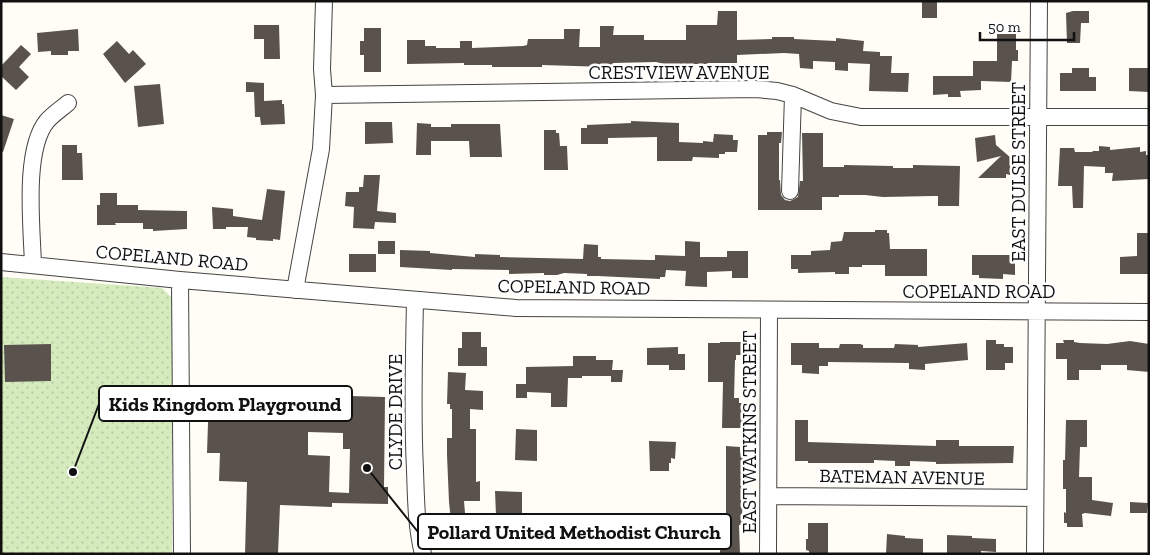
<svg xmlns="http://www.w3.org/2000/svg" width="1150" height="555" font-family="'Zilla Slab',serif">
	<defs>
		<pattern id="grass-dots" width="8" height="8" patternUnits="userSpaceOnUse" patternTransform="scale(1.25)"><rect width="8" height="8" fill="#d5ebbd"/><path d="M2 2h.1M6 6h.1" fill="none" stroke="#b6c8a1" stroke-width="1.8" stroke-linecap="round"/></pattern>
	</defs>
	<rect width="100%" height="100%" fill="#fffdf5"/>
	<path fill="url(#grass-dots)" d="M1,277L162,288L172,298V554H1Z"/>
	<path fill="#5a524d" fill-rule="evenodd" d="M922,1H937V18H922Z
		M718,11H737V40L772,39V37H794V39L836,41V38L864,41L863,51L880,52V56H892L891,73H909L908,92L869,91L870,64L848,63V71L835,70V62L813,61V69L800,68L799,54L784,53L737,55V63H708V64H664L656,62L613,63V65H607V67L542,65V67H492V65H464V63L407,64V40H425V46H436V48H460V41H472V48L523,46L527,45L528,39H564V29H580L579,47H600V26H614L613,35H644V40H686V25H717Z
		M1073,11H1089V23H1081L1080,43H1067L1066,13Z
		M254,25H279L280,59H264V39H254Z
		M364,28H381V72H364V55H360V41H364Z
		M78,29L79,51H68V55H51V51L38,52L37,33Z
		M997,34H1016V50H1018V61H1012L1011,82L981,81V90L960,91L961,97H948V94L933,95V76H973V61H997Z
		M117,41L129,54L133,50L146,64L125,83L103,54Z
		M21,45L31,54L19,67L29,77L16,90L1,76V66Z
		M1072,68H1089V77H1096V91H1060V73H1072Z
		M1129,68H1148L1149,92L1129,91Z
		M246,82L264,83V101L282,100V104H284L285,124L261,125L260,117H255L254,92H246Z
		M160,84L164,124L138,127L134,86Z
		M1,115L14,119L3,152L1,151Z
		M631,121L679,123V142L703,143V141L713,142L714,134L733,135V140H738L737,152H725V154H719V158L693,157L692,161H657V137L608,138V144H581V128H587V125L631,123Z
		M365,122H392L393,143L365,144Z
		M417,123L431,124V127H451V124H500L502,157H470L469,141H431V155H416Z
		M544,130H556V133H559L560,146H567L568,170H544Z
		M767,132H782L781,143H779V180H780L781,195L785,200L790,201L798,197L800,181H803L802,133H823V167H844V165L893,166V168H913V165L960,166L959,206H938V196H933L883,197L865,195H839V197H822V210H758V135H767Z
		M995,135L996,145L1011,158L1010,175L1006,174V178H978L1001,156L977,162L975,138Z
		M62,145H77V153H82L83,180H62Z
		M1099,146L1110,147V150L1140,147V152L1146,151V155H1149V179L1112,181L1113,173H1105V167L1084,166L1083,208H1073L1072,186H1058L1060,148H1074L1075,152H1092L1093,151H1099Z
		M364,175H380L377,211L396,213V223L375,222L374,229L353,228L354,207L345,206L346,192H359V187H363Z
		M267,189L285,191L280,240L273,239V241L256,240V238L247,237L248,227H226V229H213L212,207L233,209V216L262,220Z
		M100,193H117V205H138V210L187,211V229L153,231V229H143V223H115L116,225H97V205H100Z
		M875,230H887V233H889L890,249H927V276H885V265H862V267H849V274H835V272L798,273V269H791V255H811V251L830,250L831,242L842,241L844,232H875Z
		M1137,233H1149V274H1120V257L1137,256Z
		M378,241H395V254H378Z
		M685,241L700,242V257H727V251H748V278H732V271L707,272V287L685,286L686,271L666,270L665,277H660V279L598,276H587V274L564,273L557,275H544V273L509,274V270L452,269V270L400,267V250L430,251V253L475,257V254L500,255V257L583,259L584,244L598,245V257H601V259L650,260H655V255L685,256Z
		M349,254H376V272H349Z
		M972,255H1015V275L1003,274V279L979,278V275H972Z
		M462,332H481V347H487V366H458V348H462Z
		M986,340H996V344H1004V347H1013V363H1005V370H986Z
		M1063,340H1074V342L1080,343L1107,344L1130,341L1149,344V372L1127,370V365H1101V370H1079V380H1067V359H1056V343H1064Z
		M720,342H743V355H736V360H735L734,398H739V403H742V428H722L723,382H708V343H720Z
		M791,343H819V348H839L840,344H860L863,345V348H894L895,344L918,345V347L967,343L968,360L925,364V370L909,369V363L828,362V366H819V374L802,373V365H791Z
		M51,344V381L5,382L4,345Z
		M678,347V354H685V370H669V365H647V348Z
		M573,356H596V360H613L612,370H623L622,382H611V376H582V378H568L567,407H551V393L527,392V398H516V384H526V367L573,366Z
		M448,372L466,373L465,390L483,391V410L470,409V429H476V482L480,481V501H464L466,525L484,524L485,543L456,545V540H453L449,502L447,455V438H452V409H450V404H447Z
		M209,393L272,395L271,407L311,408V404L350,406V396L385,397L384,487H388V504L332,503V507L280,505L278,554H245L247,482L219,481L220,453H207ZM308,432L343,433V449H350L349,493L329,492L330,456L308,455Z
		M795,420H808V442L936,446V440H959V446H1014L1013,463L936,464V462L910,461V466H895V461L874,460V463H808V461H795Z
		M1066,420H1087V447H1080L1079,477H1092V500L1113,503L1111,516L1085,513L1082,514L1083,527H1067V523H1064V512L1066,513V489H1063V460H1065Z
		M516,429L537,430V461L515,460Z
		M649,441L676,442L675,459L671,458V463H669V471H650Z
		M726,446L740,447V453H743L742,525H739L740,554H720V531H726Z
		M495,491L522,492V516L496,515Z
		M1130,502L1148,503L1147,513H1130Z
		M808,523H828V554H809V551L806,550V539H808Z
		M887,534L905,536V538L923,539V554H886Z
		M947,535L972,536V538L996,539V552L981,551V554H947Z"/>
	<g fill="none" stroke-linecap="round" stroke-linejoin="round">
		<g stroke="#444" stroke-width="18">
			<path id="minor" d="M324,95L755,89L777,91L793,95L831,111L861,117H1149
				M790,191L793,95
				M1,262L180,280L516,308L1149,312
				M33,265C32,228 23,150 47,121C53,114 61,109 68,103
				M180,280L182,554
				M295,290L321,149L324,95L322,69L324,1
				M415,300C414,357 412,413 415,470C416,498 416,526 423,554
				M769,496L1035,498
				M768,554L769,310
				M1035,554L1039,1"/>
		</g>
		<use href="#minor" stroke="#fff" stroke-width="16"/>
	</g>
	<g text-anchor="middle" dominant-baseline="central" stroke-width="5" stroke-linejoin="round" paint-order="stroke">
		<g font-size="19" fill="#111" stroke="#fff">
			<text x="679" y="72">CRESTVIEW AVENUE</text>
			<text transform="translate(1018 172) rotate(-90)">EAST DULSE STREET</text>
			<text transform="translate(172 258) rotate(5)">COPELAND ROAD</text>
			<text transform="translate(574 287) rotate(1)">COPELAND ROAD</text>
			<text x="979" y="291">COPELAND ROAD</text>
			<text transform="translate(395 412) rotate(-90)">CLYDE DRIVE</text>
			<text transform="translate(749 432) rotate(-90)">EAST WATKINS STREET</text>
			<text transform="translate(902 477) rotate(1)">BATEMAN AVENUE</text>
		</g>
	</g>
	<path fill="none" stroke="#111" stroke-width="2" d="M73 472L99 404M367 468L418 532"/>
	<g fill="#111" stroke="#fff" stroke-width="2">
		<circle cx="73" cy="472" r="5"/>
		<circle cx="367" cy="468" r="5"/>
	</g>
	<g fill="#fff" stroke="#111" stroke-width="2">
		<rect x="99" y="386" width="253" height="35" rx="5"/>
		<rect x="418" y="514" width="313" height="35" rx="5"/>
	</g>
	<g font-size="20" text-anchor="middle" font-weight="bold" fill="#111">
		<text x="225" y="411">Kids Kingdom Playground</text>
		<text x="574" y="539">Pollard United Methodist Church</text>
	</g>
	<rect width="1150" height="555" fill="none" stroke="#111111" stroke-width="5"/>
	<path d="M980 32v8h94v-8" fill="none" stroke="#111111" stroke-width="2.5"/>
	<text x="988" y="32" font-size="15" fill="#111111" stroke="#ffffff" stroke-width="4" paint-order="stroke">50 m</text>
</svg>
